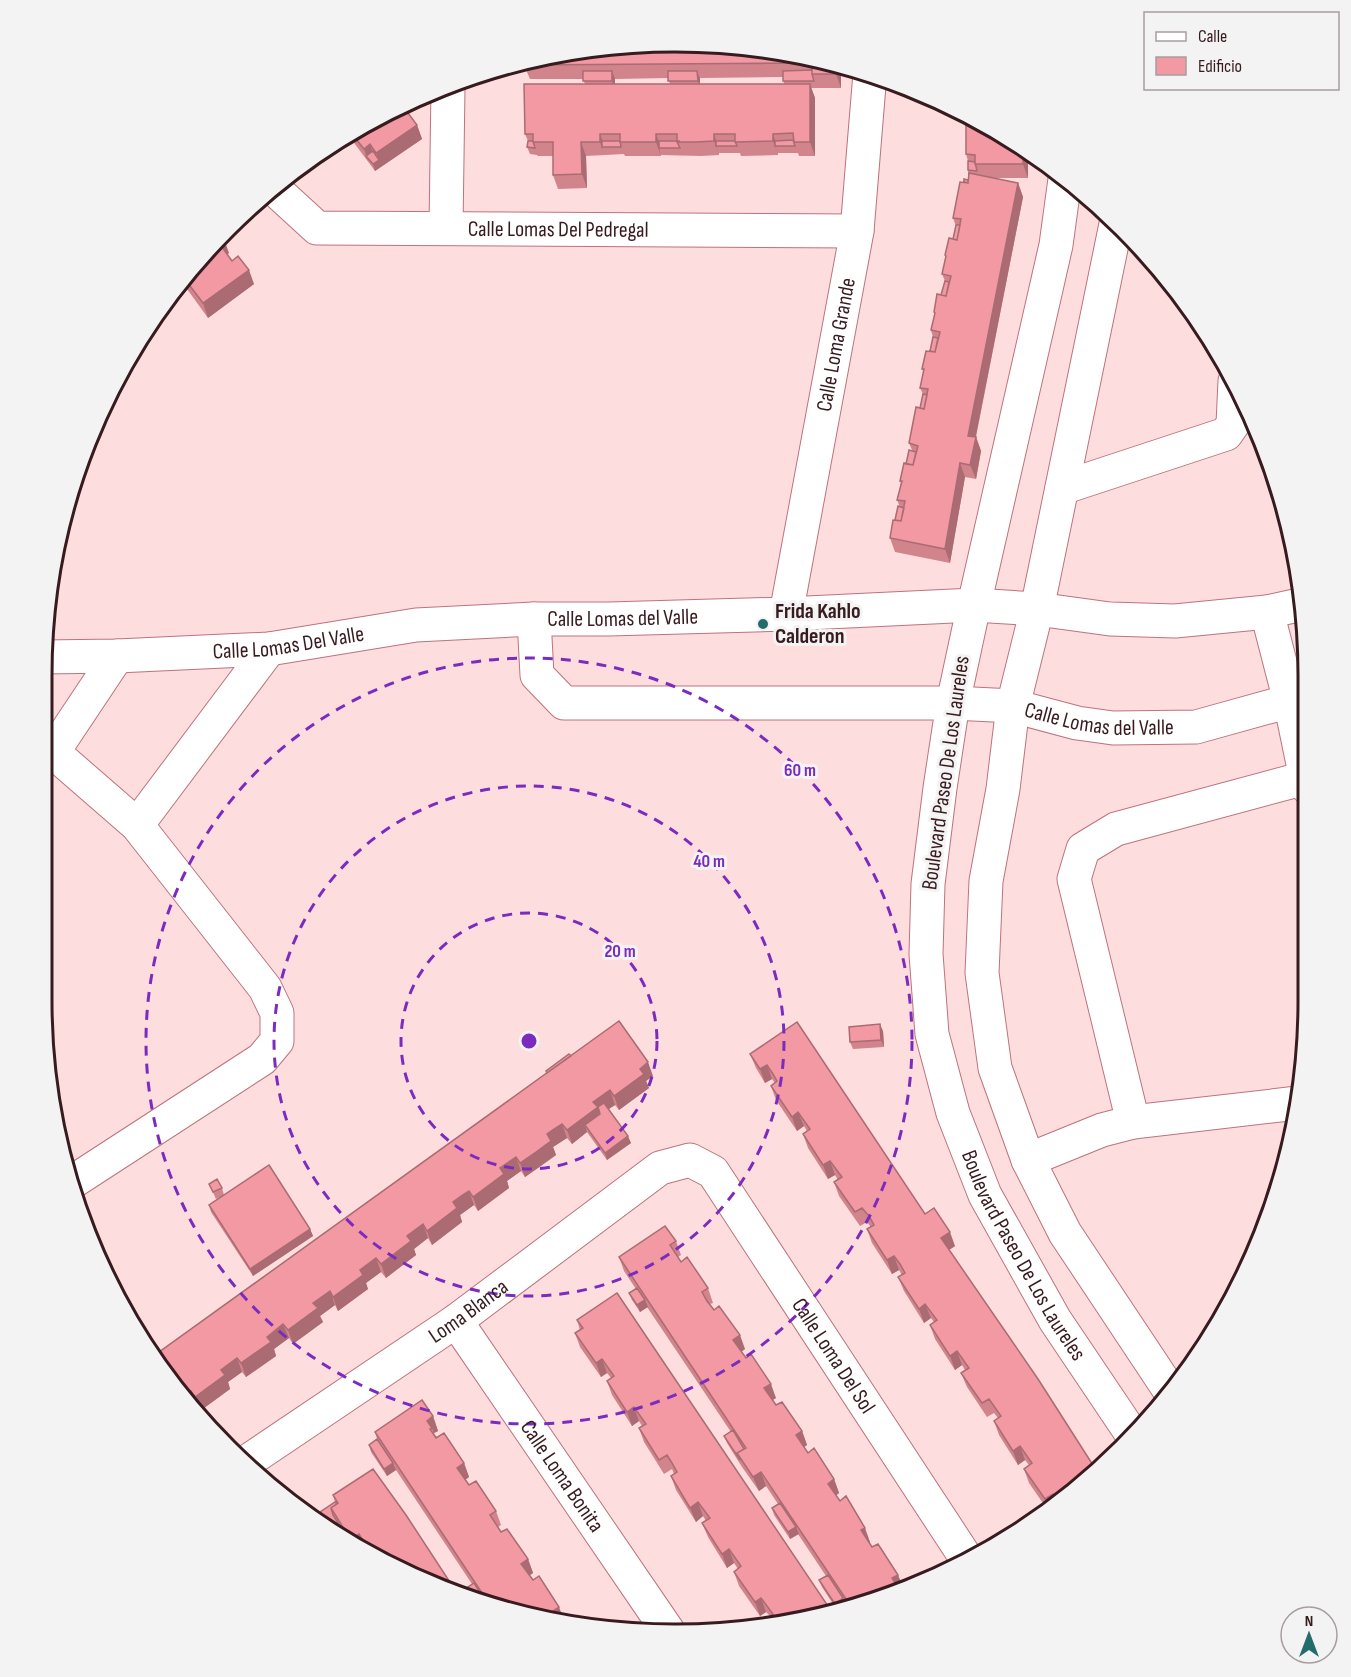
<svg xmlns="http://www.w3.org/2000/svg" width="1351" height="1677" font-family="'Sofia Sans Condensed',sans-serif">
	<rect width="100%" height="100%" fill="#fedddf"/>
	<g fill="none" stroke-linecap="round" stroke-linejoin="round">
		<g stroke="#bc737c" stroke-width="35">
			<g id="minor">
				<path id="s1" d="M1065,179L1056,245L974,605L953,703L940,788L928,884L926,954L932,1034L953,1113L985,1195L1055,1320L1133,1436"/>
				<path id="s2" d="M275,187L281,195L317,228L857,231"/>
				<path d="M1116,224L1037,609L1013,706L1003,789L986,881L982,973L995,1068L1028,1160L1065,1233L1172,1394"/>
				<path d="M446,228L448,87"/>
				<path d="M1062,488L1226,434L1233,424L1235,381"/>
				<path d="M1267,612L1290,701L1308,788"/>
				<path id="s3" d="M786,614L857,231L870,73"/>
				<path id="s4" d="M534,619L537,675L564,703H953L1013,706L1077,723L1113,728L1196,727L1308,696"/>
				<path id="s5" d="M43,657L117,656L269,649L416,625L534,619H609L786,614L974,605L1037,609L1110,619L1175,621L1267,612L1303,604"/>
				<path d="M53,752L137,825L265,988L277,1013V1041L262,1059L71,1183"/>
				<path d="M43,758L53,752L117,656"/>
				<path d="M137,825L269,649"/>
				<path d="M1133,1122L1074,879L1083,849L1116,829L1305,778"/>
				<path d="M1028,1160L1102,1130L1133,1122L1298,1103"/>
				<path id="s6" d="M456,1321L668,1631"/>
				<path id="s7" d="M245,1463L456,1321L660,1168L690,1160L713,1172L968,1561"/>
			</g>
		</g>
		<use href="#minor" stroke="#fff" stroke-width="33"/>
	</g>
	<path fill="#d1848c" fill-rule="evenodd" d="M634,43L841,67V88H811L815,98V156H799L798,153H778V155L741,156L740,153H719V155L701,156L661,155V156H625L624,154L586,156L587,188L558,189L553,175V156H538L537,155L530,154L527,147L528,141L525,134L585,84L583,79H530L524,65ZM783,77L784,84H700V78ZM668,78L670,84H615V79Z
		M395,107L417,125L422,139L375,171L349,136Z
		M969,117L1028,152V178H993L1018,183L1023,197L976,437L981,451L976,479L965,477L950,563L895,552L890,538L900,507L897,500L901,483L900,481L906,464L912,450L909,443L920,408L923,394L920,388L924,372L922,369L930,351L933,337L931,330L935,314L934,312L941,295L945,281L942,274L946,258L945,255L953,239L956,226L953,218L964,182L968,180V161L966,154Z
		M229,253L227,255L232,261L254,284L208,318L182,282L199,258Z
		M797,1022L925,1214L955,1246L949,1250L1093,1478L1047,1509L1029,1483L1024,1469L1029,1465L1025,1460L1018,1465L999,1435L994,1421L998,1418L994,1413L987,1417L967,1387L961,1373L965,1370L962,1365L955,1370L935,1339L930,1325L934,1322L931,1318L924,1323L904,1291L898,1277L902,1275L899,1270L892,1274L872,1243L867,1229L871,1227L867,1222L860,1226L839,1196L834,1182L838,1180L835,1175L828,1179L808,1148L803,1134L807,1131L804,1126L797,1131L776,1100L771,1086L775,1083L772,1079L765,1083L756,1068L750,1054Z
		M883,1031L884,1047L853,1049L850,1042Z
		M571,1056L653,1076L646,1081L649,1088L619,1110L615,1105L608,1109L631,1143L607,1160L587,1132L572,1144L567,1138L553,1147L556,1155L541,1166L525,1177L521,1171L507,1181L509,1188L478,1211L474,1205L460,1215L462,1222L432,1245L428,1238L414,1249L416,1255L386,1278L381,1272L366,1283L368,1289L338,1311L335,1305L320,1316L323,1322L293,1344L289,1338L274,1349L276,1356L246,1377L242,1372L228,1382L230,1389L200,1411L155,1355L547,1073L546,1071Z
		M209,1184L222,1188L224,1195L310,1229L313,1236L253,1276L211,1212L209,1205L220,1197L216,1199Z
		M676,1241L681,1255L678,1257L681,1262L708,1288L713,1303L710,1304L745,1349L741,1352L776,1398L773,1400L776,1405L802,1431L807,1445L804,1447L808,1453L834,1479L839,1493L836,1495L870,1542L869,1543L872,1547L898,1575L903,1588L847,1607L846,1605L837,1610L822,1587L819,1580L826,1576L798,1534L790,1539L774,1515L772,1508L778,1504L766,1486L759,1491L742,1467L727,1443L724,1436L731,1432L647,1307L640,1312L632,1300L629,1293L636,1289L624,1271L619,1257Z
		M577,1320L799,1623L768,1625L766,1619L770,1616L766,1612L760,1616L739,1586L734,1572L738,1569L734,1563L727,1568L708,1537L702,1523L706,1521L703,1516L696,1522L676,1490L671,1476L674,1474L672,1469L664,1474L644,1442L639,1428L642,1426L639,1421L632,1426L612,1395L607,1381L611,1378L607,1373L601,1377L580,1347L575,1333L580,1330Z
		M433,1416L438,1431L434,1433L435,1435L464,1463L469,1477L465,1480L469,1485L496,1511L501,1525L498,1527L501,1532L528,1559L533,1573L529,1575L564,1620L470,1601L467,1596L465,1589L472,1584L396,1470L387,1476L371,1452L369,1445L377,1439L375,1432Z
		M333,1495L459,1596L368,1553L364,1548L358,1550L349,1543L345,1536L346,1538L314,1516L335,1502Z"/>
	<path fill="#aa6b72" d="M836,65L841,67V88L836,74Z
		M612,71L615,79V88L612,81Z
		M697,71L700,79V88L698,81Z
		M810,84L815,98V156L810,142Z
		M417,125L422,139L375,171L373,164L379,160L376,153Z
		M600,134L605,147H602L605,156L600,142Z
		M656,134L661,148H659L661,156L656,142Z
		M714,134L718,146H716L719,155L714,141Z
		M773,134L777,146H775L778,155L773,141Z
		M581,142L586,156L587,188L582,174Z
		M370,144L375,158L366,156L369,163L364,149Z
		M1023,149L1028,152V178L1023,164Z
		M1018,183L1023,197L973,450L968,436Z
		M224,239L229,253L224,257L219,243Z
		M249,270L254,284L208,318L203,303Z
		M976,437L981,451L976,479L970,465Z
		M960,463L965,477L950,563L945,549Z
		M880,1024L883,1031L884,1047L881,1040Z
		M648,1062L653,1076L646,1081L649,1088L619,1110L614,1096L640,1069Z
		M767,1065L772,1079L765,1083L760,1069Z
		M610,1090L615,1105L585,1125L587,1132L572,1144L567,1130L593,1102Z
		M798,1112L804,1126L797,1131L792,1117Z
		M562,1124L567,1138L553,1147L556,1155L525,1177L520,1163L547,1134Z
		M628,1136L631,1143L607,1160L605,1153Z
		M516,1157L521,1171L507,1181L509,1188L478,1211L473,1197L500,1168Z
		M830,1161L835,1175L828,1179L823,1165Z
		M469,1191L474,1205L460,1215L462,1222L432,1245L427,1231L453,1202Z
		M423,1224L428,1238L414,1249L416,1255L386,1278L381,1264L407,1236Z
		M310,1229L313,1236L253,1276L250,1269Z
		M950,1232L955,1246L946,1252L941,1238Z
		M894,1256L899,1270L892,1274L887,1260Z
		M376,1258L381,1272L366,1283L368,1289L338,1311L333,1297L360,1270Z
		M330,1291L335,1305L320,1316L323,1322L293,1344L288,1330L313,1303Z
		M645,1300L648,1307L640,1312L637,1305Z
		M925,1304L931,1318L924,1323L919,1309Z
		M283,1324L289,1338L274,1349L276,1356L246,1377L241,1363L267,1337Z
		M740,1335L745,1349L738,1354L733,1340Z
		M152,1346L155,1353L154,1354L150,1348Z
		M957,1351L962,1365L955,1370L950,1356Z
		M237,1358L242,1372L228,1382L230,1389L200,1411L195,1397L221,1370Z
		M602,1359L607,1373L601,1377L596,1363Z
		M771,1384L776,1398L769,1402L764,1388Z
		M191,1391L196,1405L194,1406L186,1395Z
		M634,1407L639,1421L632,1426L627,1412Z
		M433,1416L438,1431L434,1433L432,1428L427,1421Z
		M802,1431L807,1445L801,1449L796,1435Z
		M1020,1446L1025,1460L1018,1465L1013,1451Z
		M393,1463L396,1470L387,1476L384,1469Z
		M464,1463L469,1477L462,1482L457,1468Z
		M761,1472L766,1486L759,1491L753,1477Z
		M834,1479L839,1493L833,1498L828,1484Z
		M1053,1494L1056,1503L1048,1508L1045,1499Z
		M698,1502L703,1516L696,1522L690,1508Z
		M796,1527L799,1534L790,1539L788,1532Z
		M865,1528L870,1542L866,1544L861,1530Z
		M343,1531L346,1538L344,1539L338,1534Z
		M359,1534L364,1548L360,1551L354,1546L351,1540Z
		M729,1549L734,1563L727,1568L722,1554Z
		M528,1559L533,1573L526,1578L521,1564Z
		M898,1575L903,1588L897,1590L892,1578Z
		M761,1598L766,1612L760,1616L755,1602Z
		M843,1598L846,1605L837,1610L835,1604Z
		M559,1607L564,1620L556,1618L553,1611Z"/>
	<path fill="#f399a3" stroke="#aa6b72" stroke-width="1.5" d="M634,43L758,47L836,65V74H812V63L524,65V61Z
		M812,70V74L814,81H783V71Z
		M583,71H612V81H583Z
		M668,71H697L698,81H668Z
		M524,84H810V142H794L793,133L773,134V141L735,142V134H714V141L696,142H677V134H656V142H620V134H600V142H581L582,174L553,175V142H533V134H525Z
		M402,105L417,125L376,153L370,144L364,149L352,134L395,107Z
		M966,117H970L992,127L1023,149V164H975V155L966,154Z
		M793,140L795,146H775V141Z
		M528,141H533L535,148L527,147Z
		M602,141H620L621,147H602Z
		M659,141H680L677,142L680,148H659Z
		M716,141H735L737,146H716Z
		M373,151L379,160L373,164L366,156Z
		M968,161L975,162L977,171L968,170Z
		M969,173L1018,183L968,436L976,437L970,465L960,463L945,549L890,538L893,520L901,521L905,501L897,500L902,481H900L904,463L913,465L918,446L909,443L916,407L924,409L928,389L920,388L924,369H922L926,351L935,352L940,332L931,330L935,313L934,312L937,294L946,296L951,276L942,274L946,256L945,255L949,238L957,240L961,219L953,218L960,182L968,183Z
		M964,179L968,180V183L964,182Z
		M956,225H960L957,240L953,239Z
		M222,236L224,239L219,243L232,261L238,256L249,270L203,303L184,278L199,258Z
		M945,281L949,282L946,296L941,295Z
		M933,337L938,338L935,352L930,351Z
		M923,394L927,395L924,409L920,408Z
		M909,450L916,452L913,465L906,464Z
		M898,506L904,508L901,521L895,520Z
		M619,1021L648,1062L640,1069L644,1074L614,1096L610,1090L593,1102L598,1107L567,1130L562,1124L554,1129L547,1134L551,1141L536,1152L520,1163L516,1157L500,1168L504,1174L473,1197L469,1191L461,1196L453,1202L457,1208L427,1231L423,1224L407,1236L411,1241L381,1264L376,1258L360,1270L363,1275L333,1297L330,1291L313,1303L318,1308L288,1330L283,1324L267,1337L271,1342L241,1363L237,1358L221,1370L225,1375L195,1397L191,1391L186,1395L155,1355Z
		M797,1022L925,1214L934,1208L950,1232L941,1238L1038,1379L1098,1473L1093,1478L1057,1502L1053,1494L1045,1499L1024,1469L1032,1463L1020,1446L1013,1451L994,1421L1001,1416L989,1399L982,1403L961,1373L969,1368L957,1351L950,1356L930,1325L937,1320L925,1304L919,1309L898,1277L905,1273L900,1264L894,1256L887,1260L867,1229L874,1225L869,1216L862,1208L855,1212L834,1182L842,1177L830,1161L823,1165L803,1134L810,1129L798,1112L792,1117L771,1086L777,1081L773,1074L767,1065L760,1069L750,1054Z
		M880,1024L881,1040L850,1042L849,1027Z
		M569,1054L571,1056L547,1073L546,1071Z
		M604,1103L628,1136L605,1153L585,1125L600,1114L598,1107Z
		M269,1165L310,1229L250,1269L209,1205Z
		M217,1179L222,1188L213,1192L209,1184Z
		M665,1226L676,1241L670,1245L681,1262L687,1257L708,1288L702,1292L707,1301L714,1310L719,1306L740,1335L733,1340L746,1358L751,1354L771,1384L764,1388L776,1405L782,1402L802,1431L796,1435L808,1453L814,1448L834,1479L828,1484L840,1501L846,1496L865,1528L861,1530L872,1547L878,1544L898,1575L892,1578L899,1589L850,1605L761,1472L753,1477L737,1453L746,1448L619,1257Z
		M637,1288L645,1300L637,1305L629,1293Z
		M617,1293L832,1612L799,1623L770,1625L766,1619L773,1614L761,1598L755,1602L734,1572L741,1566L729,1549L722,1554L702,1523L710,1518L698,1502L690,1508L671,1476L677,1472L672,1463L667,1455L659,1460L639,1428L646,1424L634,1407L627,1412L607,1381L614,1376L602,1359L596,1363L575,1333L583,1328L577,1320Z
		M132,1317L152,1346L150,1348L128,1320Z
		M422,1400L433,1416L427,1421L432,1428L430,1429L436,1438L444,1433L464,1463L457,1468L469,1485L476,1481L496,1511L490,1515L501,1532L507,1529L528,1559L521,1564L533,1580L539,1576L559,1607L553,1611L558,1618L490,1605L375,1432Z
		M733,1430L744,1449L737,1453L740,1460L724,1436Z
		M377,1439L393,1463L384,1469L369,1445Z
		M373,1469L406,1515L459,1596L367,1554L370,1552L359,1534L351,1540L331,1508L338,1503L333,1495Z
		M335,1502L337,1504L331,1508L333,1515L343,1531L338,1534L314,1516Z
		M780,1503L796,1527L788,1532L772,1508Z
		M828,1575L843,1598L835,1604L819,1580Z
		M474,1583L488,1605L473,1602L465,1589Z"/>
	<g fill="none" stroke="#7b2cbf" stroke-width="3" stroke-dasharray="10 8">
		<circle cx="529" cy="1041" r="128"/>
		<circle cx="529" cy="1041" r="255"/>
		<circle cx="529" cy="1041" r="383"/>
	</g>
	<circle fill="#226d6b" stroke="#f3f3f3" stroke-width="2" cx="763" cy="624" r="6"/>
	<g text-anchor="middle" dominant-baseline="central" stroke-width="6" stroke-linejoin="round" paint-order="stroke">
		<g font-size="22" fill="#381b1f" stroke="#f3f3f3">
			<text stroke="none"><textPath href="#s2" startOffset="300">Calle Lomas Del Pedregal</textPath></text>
			<text stroke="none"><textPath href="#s3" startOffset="274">Calle Loma Grande</textPath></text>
			<text stroke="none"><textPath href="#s5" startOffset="582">Calle Lomas del Valle</textPath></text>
			<text stroke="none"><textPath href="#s5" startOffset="246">Calle Lomas Del Valle</textPath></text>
			<text stroke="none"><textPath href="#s4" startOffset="632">Calle Lomas del Valle</textPath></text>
			<text transform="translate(946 773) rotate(-82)">Boulevard Paseo De Los Laureles</text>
			<text stroke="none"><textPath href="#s1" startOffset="1110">Boulevard Paseo De Los Laureles</textPath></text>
			<text stroke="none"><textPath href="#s7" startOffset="270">Loma Blanca</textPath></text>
			<text stroke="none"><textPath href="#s7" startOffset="786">Calle Loma Del Sol</textPath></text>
			<text stroke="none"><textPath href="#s6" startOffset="188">Calle Loma Bonita</textPath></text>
		</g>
		<g font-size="22" font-weight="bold" fill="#381b1f" stroke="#f3f3f3" text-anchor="start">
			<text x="775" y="611">Frida Kahlo<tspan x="775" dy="25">Calderon</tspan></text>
		</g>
	</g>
	<path d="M0 0H1351V1677H0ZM675 52H675A623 623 0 0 1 1298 675V1001A623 623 0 0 1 675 1624H675A623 623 0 0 1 52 1001V675A623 623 0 0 1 675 52Z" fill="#f3f3f3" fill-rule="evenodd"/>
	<path fill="none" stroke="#381b1f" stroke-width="3" d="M675 52H675A623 623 0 0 1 1298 675V1001A623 623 0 0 1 675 1624H675A623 623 0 0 1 52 1001V675A623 623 0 0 1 675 52Z"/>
	<circle cx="529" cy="1041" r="9" fill="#7b2cbf" stroke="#f3f3f3" stroke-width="3"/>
	<g font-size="18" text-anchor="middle" font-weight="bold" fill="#7b2cbf" stroke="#f3f3f3" stroke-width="6" stroke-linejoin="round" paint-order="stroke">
		<text x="800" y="776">60 m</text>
		<text x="709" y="867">40 m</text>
		<text x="620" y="957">20 m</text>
	</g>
	<rect x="1144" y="12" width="195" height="78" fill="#f3f3f3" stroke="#a89d9e" stroke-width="1.5"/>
	<rect x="1156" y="32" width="30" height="9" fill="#ffffff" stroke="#a89d9e" stroke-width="1.5"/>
	<text x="1198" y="42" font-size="18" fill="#381b1f">Calle</text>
	<rect x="1156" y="57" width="30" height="18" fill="#f399a3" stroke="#a89d9e" stroke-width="1.5"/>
	<text x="1198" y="72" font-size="18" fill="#381b1f">Edificio</text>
	<g transform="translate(1309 1635)"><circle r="28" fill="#f3f3f3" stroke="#a89d9e" stroke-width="1.5"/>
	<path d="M0-4.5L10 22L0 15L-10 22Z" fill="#226d6b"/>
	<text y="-9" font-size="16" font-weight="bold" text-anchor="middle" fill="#381b1f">N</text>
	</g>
</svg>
